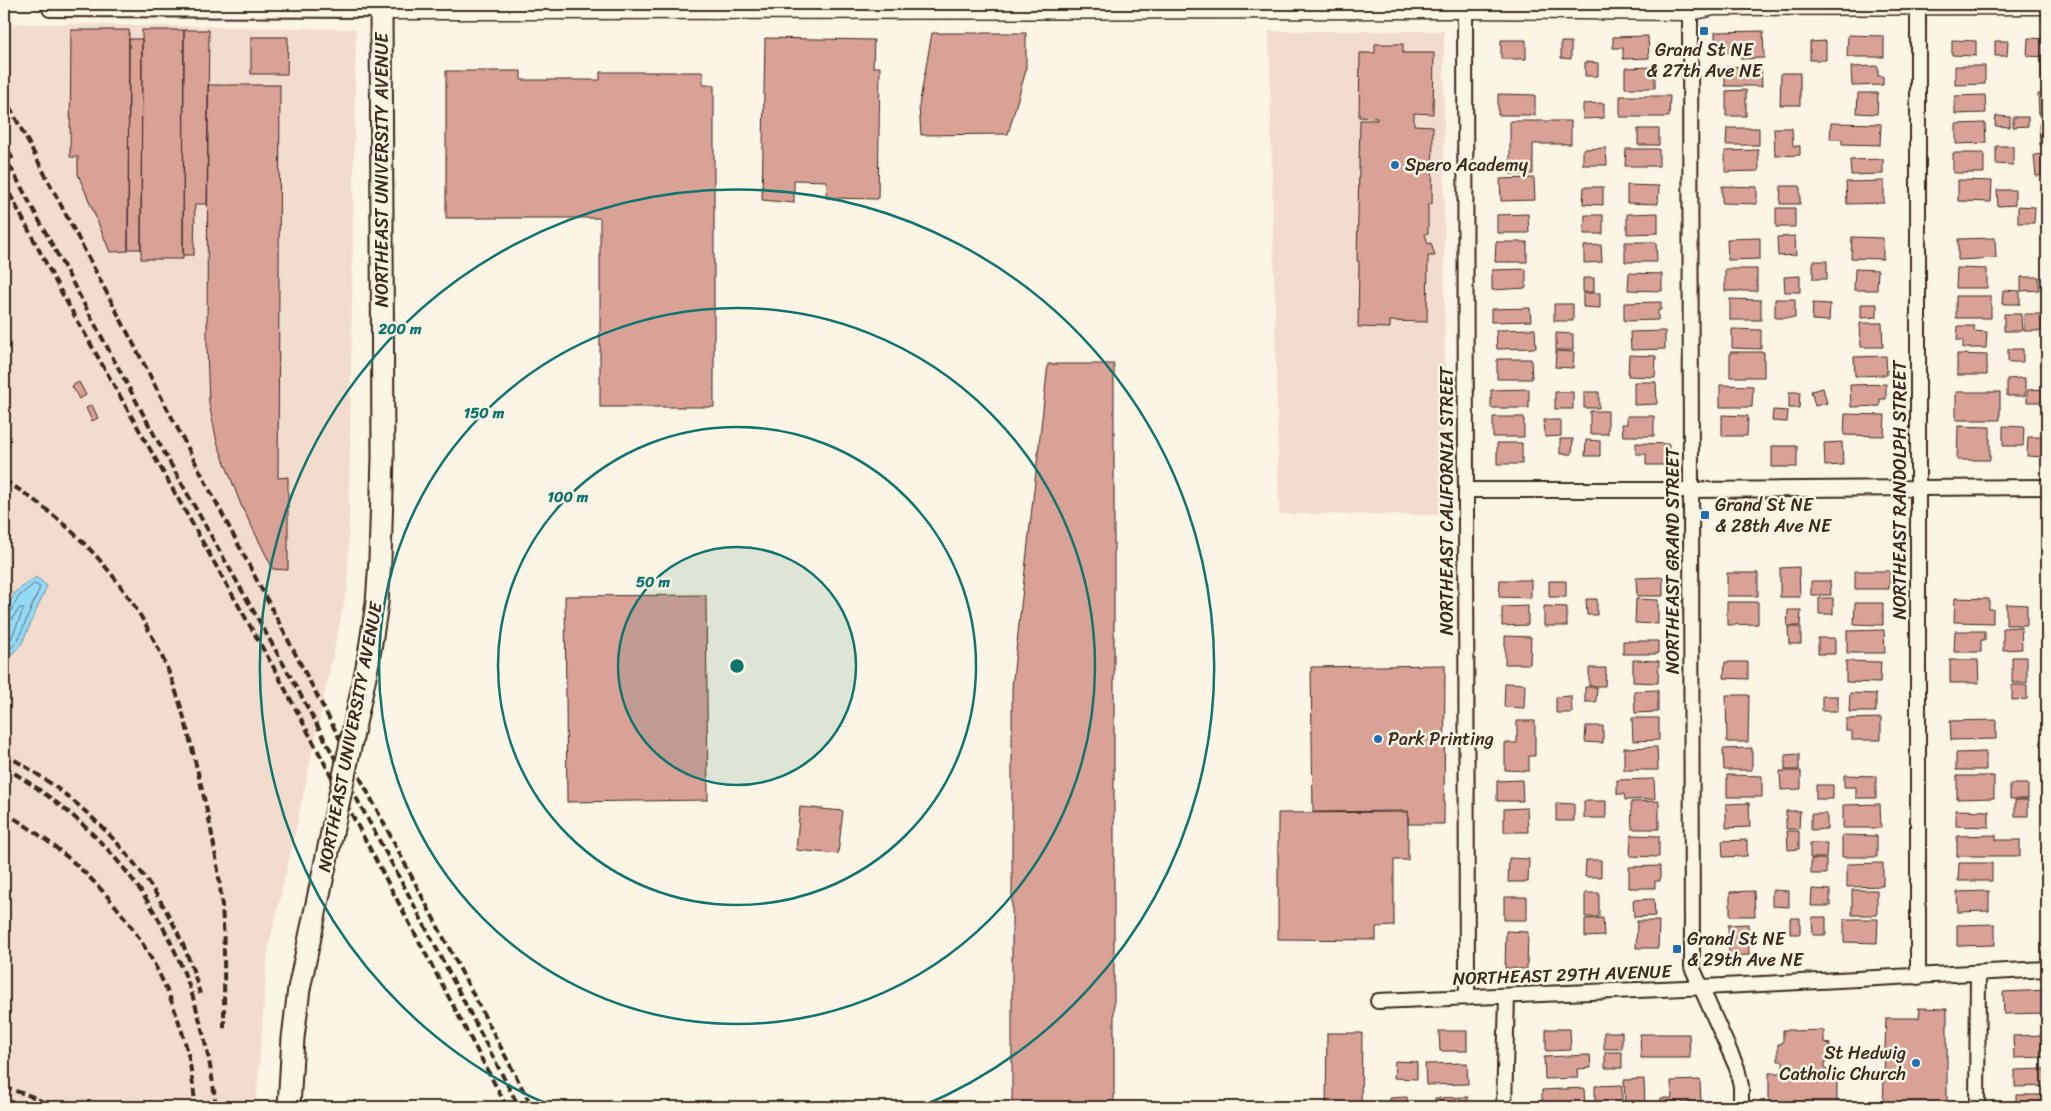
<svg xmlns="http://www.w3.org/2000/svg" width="2051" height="1111" font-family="Sriracha,sans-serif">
	<rect width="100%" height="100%" fill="#fcf5e5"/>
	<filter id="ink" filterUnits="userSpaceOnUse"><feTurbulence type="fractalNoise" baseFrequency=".02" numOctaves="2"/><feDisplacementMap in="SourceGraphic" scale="10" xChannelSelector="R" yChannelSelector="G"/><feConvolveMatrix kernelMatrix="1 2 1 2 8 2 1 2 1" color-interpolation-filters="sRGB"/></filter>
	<g filter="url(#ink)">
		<path fill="#f2dcce" d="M4,23L356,29L348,584L296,829L268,950L256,1107H4Z
			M1269,31H1444L1445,515L1279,514Z"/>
		<path fill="#94d9f6" stroke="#7093a0" d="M36,577L47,586L22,643L4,663V614L15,592Z"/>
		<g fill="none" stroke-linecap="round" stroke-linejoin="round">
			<path stroke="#5f7074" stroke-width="1" d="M4,615L10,613L19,596L34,584L40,587L18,640L4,656
				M4,621L11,620L20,608H24L12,637L4,647"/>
		</g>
		<path fill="#daa197" stroke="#3b2a1e" d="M71,30H129L128,251L110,252L78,174V157H70Z
			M142,30H184L183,259H141Z
			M184,30H209L207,204H195L194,255H183Z
			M1763,31L1764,58L1741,59L1740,52L1715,53V32Z
			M932,33H1026V70L1008,134L921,135L919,106Z
			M1848,35L1884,36V57H1847Z
			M1648,36L1649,58L1623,59V48H1613V37Z
			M251,37H288L287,74H251Z
			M765,38L874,40L873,67H880L878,199L826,198L827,181L794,180V203L762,200Z
			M2028,38L2047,39V57L2027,56Z
			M129,39H142L141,249H128Z
			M1501,40H1526V59H1501Z
			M1952,40L1976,41V56L1952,55Z
			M1826,41V60H1810V42Z
			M1995,41H2008L2007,56H1995Z
			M1561,42H1571V59L1561,58Z
			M1375,44H1403V53H1434L1433,114L1414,113V125L1433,126L1432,204H1428V233L1425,234L1428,244L1431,243L1435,256H1428L1427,322L1390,321V328L1358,327L1359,261H1357L1360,120H1377V118L1359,117L1360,53H1375Z
			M1585,62L1598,63V76H1585Z
			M2041,62H2047V82H2042Z
			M1761,66L1762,86H1725V67Z
			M1878,66V76H1883V85L1852,86L1851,67Z
			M1955,66H1985V84L1955,85Z
			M1655,67V88H1625V68Z
			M446,71H521V80H600V72H703V85H714V407H600V218H446Z
			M1781,73H1800V105H1780Z
			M208,85H280L278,478L288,477V570L273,569L241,505L217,442L209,404L207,348Z
			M1746,90V116H1726V91Z
			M1858,93H1878L1877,114L1857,113Z
			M1498,94L1535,95V115H1498Z
			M2038,94H2047V114H2039Z
			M1985,95L1986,113L1955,114V96Z
			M1620,96H1670L1669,117H1620Z
			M1604,103V118L1583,119V104Z
			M1996,116L2010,117V127L1995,126Z
			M2013,117H2028V126L2013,127Z
			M1510,121H1571V144H1533V174H1510Z
			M1831,123L1881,124L1880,145L1842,144V139H1830Z
			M1985,123L1986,143L1956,144V124Z
			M2047,123V144L2040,145L2039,124Z
			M1727,128H1759V145H1726Z
			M1774,128H1792L1793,146H1800V155L1775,156Z
			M1638,129H1659V145H1638Z
			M1996,146H2013V165L1996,164Z
			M1606,148L1607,165H1583V149Z
			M1626,149H1659V166H1625Z
			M1758,150L1759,171L1725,172V151Z
			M1953,153H1984V173H1953Z
			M2047,154V175L2036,176L2034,155Z
			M1883,159V174L1851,175L1850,160Z
			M1534,178L1535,200L1501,201L1500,179Z
			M1958,180L1992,181L1991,202L1958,201Z
			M1884,181V203L1847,204L1846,182Z
			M1627,185L1659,186L1658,204L1627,203Z
			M1722,186L1757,187V204L1722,203Z
			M1781,186H1800V204H1780Z
			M1584,187H1603V205L1583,204Z
			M1997,190H2015V205L1998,206Z
			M2018,206L2035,207L2034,223H2018Z
			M1776,208H1795V227H1776Z
			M2043,210H2047V232H2042Z
			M1658,213V233L1627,234V214Z
			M1528,214L1529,233H1497V215Z
			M1585,215H1603V234H1584Z
			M1795,236L1796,255L1778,256L1777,237Z
			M1852,237L1883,238V259L1851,258Z
			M1760,238V259L1728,260L1727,239Z
			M1995,238L1996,258L1958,260V239Z
			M1496,242H1527V262H1495Z
			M1625,242H1656L1657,262H1625Z
			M1601,245L1602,262L1584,263V246Z
			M1813,261H1827V279H1813Z
			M1957,268L1987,269V288H1956Z
			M1526,269V288L1492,290V270Z
			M1725,269H1757V291H1725Z
			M1855,269L1878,270L1877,290H1854Z
			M1629,273L1662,274V291L1628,290Z
			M1800,276V292H1785L1784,277Z
			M2021,277H2039V290L2021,291Z
			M1583,278H1594V292H1583Z
			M2003,290L2020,291V304H2002Z
			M1583,293H1600V308L1583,307Z
			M1956,296H1991V318H1956Z
			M1730,299L1761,300V320H1730Z
			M1775,299H1795V318H1775Z
			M1661,302V310H1658V320L1624,321V303Z
			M1813,303L1830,304L1829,321L1812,320Z
			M1554,304H1573V321H1554Z
			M1861,304H1877V317L1861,318Z
			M1530,308L1531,321L1491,322V309Z
			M2004,314H2021L2022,331H2004Z
			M2024,314H2042V331H2024Z
			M1860,323H1882L1883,347H1861Z
			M1958,326H1974V331L1987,332L1986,348H1963V340H1957Z
			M1535,329L1536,348L1497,349L1496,330Z
			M1732,329L1761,330V349L1732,348Z
			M1665,331V349L1631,350L1630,332Z
			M1556,333L1573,334V350H1556Z
			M2043,338H2047V349H2043Z
			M2008,349H2023V362H2008Z
			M1556,351L1574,352L1573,368L1555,367Z
			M1730,352H1764V377H1730Z
			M1957,354L1987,355V375H1957Z
			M1629,355L1656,356L1655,377L1628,376Z
			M1886,356L1887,375L1855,376L1854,357Z
			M1497,359H1531L1532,379H1497Z
			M1048,364H1114V1107H1012V687Z
			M2025,378V396H2007V379Z
			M79,382L86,395L79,399L72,386Z
			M1634,382H1656L1657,404L1634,405Z
			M1886,384V399H1880V406L1851,407L1850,385Z
			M1720,385L1753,386L1752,407H1720Z
			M1823,388L1827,403L1815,406L1811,391Z
			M1529,389V408H1491V390Z
			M2045,389V402H2027V390Z
			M1555,392H1573V409H1555Z
			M1584,392H1599V408H1584Z
			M1789,392H1800L1799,408H1789Z
			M1956,392H2000V420H1956Z
			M92,405L98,418L92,421L86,408Z
			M1773,410L1788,411L1787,422L1772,421Z
			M1590,411H1608V434H1590Z
			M1845,414L1885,415L1884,436L1844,435Z
			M1722,415L1748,416L1747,436H1722Z
			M1627,416H1654V436H1623L1622,424H1627Z
			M1493,417H1524V437H1493Z
			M1544,420H1561V436L1545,437Z
			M1958,426L1990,427V460H1957Z
			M2003,426L2024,427L2023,446H2003Z
			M2028,437H2044L2043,457L2027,456Z
			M1560,439H1573L1572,454H1560Z
			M1586,440L1600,441V456H1585Z
			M1842,442L1843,465L1825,466L1824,443Z
			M1497,443H1522V464H1497Z
			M1636,443L1669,444L1668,465H1646V454H1636Z
			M1772,446H1797V467H1772Z
			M1799,567L1800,597H1780V568Z
			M1855,571H1890L1889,589H1855Z
			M1727,573H1758V596H1727Z
			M1663,577V596H1637L1636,578Z
			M1500,580H1531V598L1499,597Z
			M1549,581H1566V597H1549Z
			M1811,581H1830L1831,595H1811Z
			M706,595L708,800L567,802L565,596Z
			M1819,598H1833V614H1819Z
			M1955,598L1989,599V609H1993V623L1954,622Z
			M1586,599H1597V615H1587Z
			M1636,599L1658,600V624L1635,623Z
			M1727,602H1758V624L1727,625Z
			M1855,603H1883V625L1854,624Z
			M2006,604L2027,605V625H2006Z
			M1528,606V625L1502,626V607Z
			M1544,606L1567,607V626H1544Z
			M1788,610H1801L1800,626H1787Z
			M1788,627H1801V644H1789Z
			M2021,627L2022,649L2003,650V628Z
			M1884,630L1885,653H1847V631Z
			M1955,631H1985V640H1981V652H1954Z
			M1505,636L1531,637L1530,664H1505Z
			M1818,638H1835V654H1818Z
			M1623,641H1658V654H1623Z
			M2012,657H2027V683H2012Z
			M1633,660L1659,661L1658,683L1633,682Z
			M1950,660H1978L1979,683H1950Z
			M1846,661L1881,662L1880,683L1846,682Z
			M1725,662H1748V679L1724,678Z
			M1445,665L1444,824H1408V811L1313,812L1311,667Z
			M1589,668H1606L1605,686H1589Z
			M1505,683L1525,684L1524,708L1504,707Z
			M2012,685H2027V699L2012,700Z
			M1585,687H1597L1596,702H1585Z
			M1658,690V712L1635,713L1634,691Z
			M1850,693L1876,694V712H1849Z
			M1726,695H1749L1748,742H1727Z
			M1571,696L1572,713H1556V697Z
			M1822,696H1838V711H1822Z
			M1632,718H1659V740L1633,741Z
			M1881,718V740H1852V731H1846V719Z
			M1996,720V739L1951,740L1950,721Z
			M1517,721H1535V756H1529V771L1505,770V743H1517Z
			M1586,726H1603V743L1585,742Z
			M1657,747L1658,770H1624V748Z
			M1752,748V770H1724L1723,749Z
			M1986,752V770H1956V753Z
			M1799,754V770H1785V755Z
			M1780,771H1801V789L1781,790Z
			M1727,775L1762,776V797H1727Z
			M1844,775L1876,776V798H1856V787H1844Z
			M1957,776H1994V798L1957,799Z
			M1654,779L1655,799L1625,800L1624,794H1617V780Z
			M1522,780L1523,801H1497V781Z
			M2010,784H2028V799H2010Z
			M1816,785H1833V799H1816Z
			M2015,800H2028V816H2015Z
			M1584,801H1606V818H1584Z
			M1659,801V829H1632L1631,802Z
			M1556,803L1574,804V821H1556Z
			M1749,803L1750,827L1726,828V804Z
			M1880,804L1881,828H1843V805Z
			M800,807L843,811L838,854L796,850Z
			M1527,808L1528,832H1504V809Z
			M1956,810L1989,811V827L1956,826Z
			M1786,811H1800L1799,829H1786Z
			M1408,812V860H1394V926L1376,927V940L1278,939V813Z
			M1811,814H1827V829L1811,830Z
			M1787,831H1799V849L1788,850Z
			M1631,835L1659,836V857L1630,856Z
			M1842,835L1877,836V857H1842Z
			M1996,835V840H2020V856H1957V836Z
			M1747,840V856L1723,857L1722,841Z
			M1810,843H1827L1826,858H1810Z
			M1509,858L1529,859L1528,882H1508Z
			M1811,859H1826V874H1811Z
			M1586,860H1601V877H1585Z
			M1883,863V886L1847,887V864Z
			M1959,863H1992V881H1958Z
			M1660,866V881H1655V888H1629V867Z
			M1812,889L1830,890V906H1811Z
			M1772,890L1789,891V907L1772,906Z
			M1852,890H1877V915H1852Z
			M1754,891L1755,916H1730V892Z
			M1989,891V911L1958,912L1957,892Z
			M1585,893H1599V917H1585Z
			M1504,897H1527V920H1504Z
			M1654,899L1655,916L1634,917L1633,900Z
			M1812,917H1826V935H1813Z
			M1603,918L1604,936L1585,937V919Z
			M1790,918H1800V934H1790Z
			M1844,919H1878L1877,943L1844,942Z
			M1637,921H1659L1658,948H1636Z
			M1748,924L1749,955L1729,956L1728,925Z
			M1995,924V945L1957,946V925Z
			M1506,931L1528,932L1527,969L1505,968Z
			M2047,990V1013L2004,1014L2003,992Z
			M1918,1008L1947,1009V1107H1883L1886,1018H1919L1920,1010Z
			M1546,1029H1570L1571,1050L1546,1051Z
			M1783,1030H1794V1031L1824,1030V1042L1830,1044V1062H1824V1068L1827,1070H1837V1105H1827L1825,1107H1769V1073H1780L1783,1069V1061H1778V1044H1781L1783,1040Z
			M1439,1031H1467V1051H1440Z
			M1604,1032H1622V1049H1604Z
			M1327,1033H1362L1361,1107H1326Z
			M1640,1034H1689L1690,1058H1641Z
			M2044,1035V1040H2047L2046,1057L2014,1058L2013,1036Z
			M1605,1052H1622V1068H1605Z
			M1590,1055L1591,1068L1577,1069L1578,1078L1545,1079L1544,1057Z
			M1395,1061L1417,1062V1079L1394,1078Z
			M1467,1063L1468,1084L1426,1085L1425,1064Z
			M2045,1069V1074H2047V1086L2015,1087V1070Z
			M1644,1079L1645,1106L1625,1107L1624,1080Z
			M1700,1080L1701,1102L1682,1103V1107H1661V1098H1672L1671,1081Z
			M1622,1085V1107H1595V1086Z
			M1584,1088L1585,1107H1542V1090Z
			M2016,1095H2043L2044,1107H2016Z
			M1407,1097L1408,1107H1391L1390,1098Z
			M1468,1097V1107H1435V1098Z"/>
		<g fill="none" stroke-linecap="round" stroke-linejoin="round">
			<g stroke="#3b2a1e" stroke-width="18">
				<path id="minor" d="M1465,4L1467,997
					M1690,4L1692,967L1737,1068L1741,1086V1107
					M1918,4V977
					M50,9L381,10
					M1466,490H1692L2047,487
					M1378,1001L1685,988L2047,969
					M1504,1107L1507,996
					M1977,1107L1978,973"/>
			</g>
			<g stroke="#3b2a1e" stroke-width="21">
				<path id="tertiary" d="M381,10L1465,9L1690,11L1714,6L2047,5"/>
			</g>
			<g stroke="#3b2a1e" stroke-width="25">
				<path id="primary" d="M368,662L377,603L380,561L383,457L381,4
					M289,1107L293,1038L299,989"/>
			</g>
			<use href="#minor" stroke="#fcf5e5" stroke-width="14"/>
			<use href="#tertiary" stroke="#fcf5e5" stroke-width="18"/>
			<use href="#primary" stroke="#fcf5e5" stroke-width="21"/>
			<path stroke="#3b2a1e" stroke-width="4" stroke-dasharray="8 4" stroke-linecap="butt" d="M4,96L532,1107
				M4,141L13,160
				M4,155L156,438L298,690L405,888L519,1107
				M4,183L60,290L275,670L507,1107
				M4,480C80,527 136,591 170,675C181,704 189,735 196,765C208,812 218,858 222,906C225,948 224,990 224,1031
				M4,754C97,805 173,890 200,994
				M4,767C136,845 199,957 216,1107
				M4,812C98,868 162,946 188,1054C192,1071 193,1090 196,1107
				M4,1087L31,1096L54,1107"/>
			<g stroke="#3b2a1e" stroke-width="25" stroke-linecap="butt">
				<path id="primary-bridge" d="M299,989L368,662"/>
			</g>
			<use href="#primary-bridge" stroke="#fcf5e5" stroke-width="21"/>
		</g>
	</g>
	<circle cx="737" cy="666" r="119" fill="#0f766e" fill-opacity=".12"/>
	<g fill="none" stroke="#0f766e" stroke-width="2.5">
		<circle cx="737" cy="666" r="119"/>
		<circle cx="737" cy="666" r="239"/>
		<circle cx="737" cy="666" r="358"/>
		<path d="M554 1107A477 477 0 1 1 920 1107"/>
	</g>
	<g fill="#1f6fb2" stroke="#fcf5e5" stroke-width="2">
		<rect x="1699" y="26" width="10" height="10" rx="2.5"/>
		<circle cx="1395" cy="165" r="5"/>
		<rect x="1700" y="510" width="10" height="10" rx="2.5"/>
		<circle cx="1378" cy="739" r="5"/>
		<rect x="1672" y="944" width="10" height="10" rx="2.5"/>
		<circle cx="1916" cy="1063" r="5"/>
	</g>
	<g text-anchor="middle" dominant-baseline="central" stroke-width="5" stroke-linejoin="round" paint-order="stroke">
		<g font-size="18" fill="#3b2a1e" stroke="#fcf5e5" text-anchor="start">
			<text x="1704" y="50" text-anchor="middle">Grand St NE<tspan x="1704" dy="21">&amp; 27th Ave NE</tspan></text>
			<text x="1405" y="165">Spero Academy</text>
			<text x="1715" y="505">Grand St NE<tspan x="1715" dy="21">&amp; 28th Ave NE</tspan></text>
			<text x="1388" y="739">Park Printing</text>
			<text x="1687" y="939">Grand St NE<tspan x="1687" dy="21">&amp; 29th Ave NE</tspan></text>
			<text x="1906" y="1053" text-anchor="end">St Hedwig<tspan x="1906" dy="21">Catholic Church</tspan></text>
		</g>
		<g font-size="18" fill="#3b2a1e" stroke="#fcf5e5">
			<text transform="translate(382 170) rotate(-90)">NORTHEAST UNIVERSITY AVENUE</text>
			<text transform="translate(1900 490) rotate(-90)">NORTHEAST RANDOLPH STREET</text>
			<text transform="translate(1447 501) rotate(-90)">NORTHEAST CALIFORNIA STREET</text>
			<text transform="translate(1673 561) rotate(-90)">NORTHEAST GRAND STREET</text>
			<text transform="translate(350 737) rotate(-79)">NORTHEAST UNIVERSITY AVENUE</text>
			<text transform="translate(1562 975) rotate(-2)">NORTHEAST 29TH AVENUE</text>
		</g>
	</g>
	<circle cx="737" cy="666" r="8" fill="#0f766e" stroke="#fcf5e5" stroke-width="2.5"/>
	<g font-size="15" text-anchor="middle" font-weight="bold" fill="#0f766e" stroke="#fcf5e5" stroke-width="5" stroke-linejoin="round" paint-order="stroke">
		<text x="400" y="334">200 m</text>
		<text x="484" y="418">150 m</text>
		<text x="568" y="502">100 m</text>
		<text x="653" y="587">50 m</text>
	</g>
	<rect width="2051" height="1111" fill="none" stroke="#fcf5e5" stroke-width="20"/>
	<rect x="10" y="10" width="2031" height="1091" fill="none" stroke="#3b2a1e" stroke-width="2" filter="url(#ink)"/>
</svg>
